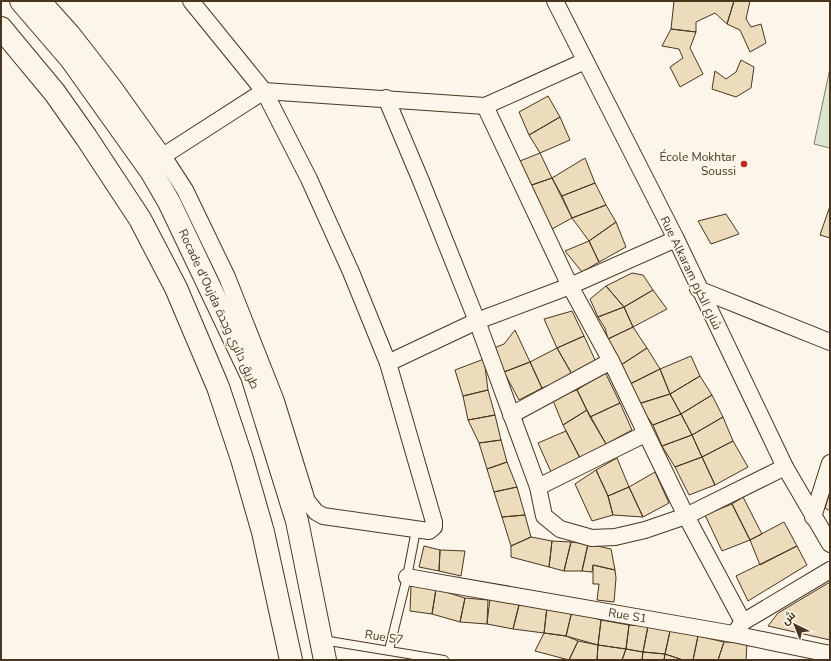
<svg xmlns="http://www.w3.org/2000/svg" width="831" height="661" font-family="'Nunito Sans',Cairo,sans-serif">
	<rect width="100%" height="100%" fill="#fbf6e9"/>
	<path fill="#dce7d0" stroke="#887966" d="M830,68V148L814,144Z"/>
	<path fill="#ecdcbc" stroke="#4a3520" d="M674,1H734L727,24L715,13L696,22V32L671,29Z
		M734,1H750L746,19L751,27L761,24L766,43L750,52L740,30L727,24Z
		M671,29L696,32L690,48L703,74L680,87L670,67L683,58L679,49L662,46Z
		M741,60L754,67L751,88L736,97L712,89L715,71L726,79L736,72Z
		M548,96L560,117L529,135L519,112Z
		M560,117L570,140L540,153L529,135Z
		M540,153L552,178L526,187L515,163Z
		M585,158L595,183L562,196L552,178Z
		M552,178L572,218L552,229L526,187Z
		M595,183L606,205L572,218L562,196Z
		M606,205L616,222L589,241L572,218Z
		M830,206V238L820,235Z
		M726,214L739,234L711,244L698,221Z
		M616,222L626,247L599,262L589,241Z
		M589,241L599,262L582,272L565,251Z
		M632,273L643,275L653,290L624,307L606,286Z
		M606,286L624,307L598,317L590,299Z
		M653,290L667,309L633,327L624,307Z
		M624,307L633,327L608,339L605,328L598,317Z
		M572,311L584,336L557,348L544,319Z
		M633,327L647,348L621,365L608,339Z
		M515,330L530,362L504,372L494,348L504,344Z
		M584,336L596,362L573,376L557,348Z
		M557,348L573,376L542,388L530,362Z
		M647,348L660,369L630,384L621,365Z
		M691,356L700,376L670,394L660,369Z
		M484,359L488,390L463,396L455,370Z
		M530,362L542,388L519,400L504,372Z
		M660,369L670,394L638,404L630,384Z
		M605,372L620,403L590,417L577,390Z
		M700,376L712,395L681,414L670,394Z
		M488,390L495,415L468,420L463,396Z
		M577,390L587,410L563,425L552,398Z
		M670,394L681,414L653,425L638,404Z
		M712,395L723,417L692,435L681,414Z
		M620,403L632,430L606,444L590,417Z
		M587,410L606,444L580,458L563,425Z
		M681,414L692,435L662,446L653,425Z
		M495,415L501,440L479,443L468,420Z
		M723,417L733,441L702,457L692,435Z
		M566,431L580,458L551,472L538,443Z
		M692,435L702,457L675,467L662,446Z
		M501,440L507,462L487,469L479,443Z
		M733,441L748,467L715,485L702,457Z
		M702,457L715,485L689,495L675,467Z
		M617,458L629,487L608,496L596,470Z
		M507,462L517,487L494,492L487,469Z
		M596,470L608,496L613,515L592,521L575,484Z
		M655,472L669,503L643,517L629,487Z
		M517,487L525,515L502,517L494,492Z
		M629,487L643,517L613,515L608,496Z
		M830,492V511L825,508Z
		M743,497L762,534L750,540L732,504Z
		M732,504L750,540L722,551L705,515Z
		M525,515L531,537L511,546L502,517Z
		M784,522L797,546L760,565L750,540Z
		M531,537L552,541L549,567L511,557V546Z
		M552,541L571,542L564,571L549,567Z
		M571,542L588,544L582,571H564Z
		M588,544L611,549L615,570L593,565L592,572L582,571Z
		M424,546L440,550L439,571L419,567Z
		M797,546L807,565L748,601L736,576Z
		M440,550L465,551L461,576L439,571Z
		M593,565L615,570L616,578L614,602L597,600L599,584H593Z
		M830,582V640L768,626L778,613Z
		M411,586L436,589L432,614L410,611Z
		M436,589L465,598L460,622L432,614Z
		M465,598L488,600L487,624L460,622Z
		M490,598L519,605L513,629L487,624Z
		M519,605L547,607L544,633L513,629Z
		M547,607L572,611L566,636L544,633Z
		M572,611L601,620L598,645L566,636Z
		M601,620L629,625L626,649L598,645Z
		M629,625L648,626L643,652L626,649Z
		M648,626L670,631L665,654L643,652Z
		M670,631L698,636L693,660H683L665,654Z
		M544,633L566,636L578,641L569,660L535,651Z
		M698,636L724,642L718,660H693Z
		M578,641L598,645L597,660H569Z
		M724,642L747,643L746,660H718Z
		M598,645L626,649L622,660H597Z
		M626,649L643,652L642,660H622Z
		M643,652L665,654L664,660H642Z
		M665,654L683,660H664Z"/>
	<g fill="none" stroke-linecap="round" stroke-linejoin="round">
		<g stroke="#4a3520" stroke-width="10">
			<path id="lane" d="M323,640L444,660
				M389,650L407,577L416,530"/>
		</g>
		<g stroke="#4a3520" stroke-width="18">
			<g id="street">
				<path d="M43,1L71,32L113,86L163,156L185,190L227,277L276,401L307,501L316,512L323,516L429,531L434,527V522L388,363L351,272L309,179L264,91L191,1"/>
				<path d="M555,1L676,239L785,467L830,544"/>
				<path d="M386,98L421,181L477,321L538,487L544,516L560,529L592,538L615,537L645,530L686,516L785,467"/>
				<path d="M485,106L570,286L611,361L686,516L743,622"/>
				<path d="M163,156L264,91L485,106L585,61"/>
				<path d="M698,289L830,342"/>
				<path d="M388,363L477,321L570,286L676,239"/>
				<path d="M511,415L611,361"/>
				<path d="M538,487L645,434"/>
				<path d="M813,517L830,463"/>
				<path id="s1" d="M407,577L733,634L830,654"/>
				<path d="M737,630L743,622L830,570"/>
			</g>
		</g>
		<g stroke="#4a3520" stroke-width="24">
			<path id="highway" d="M21,1L71,59L151,171L169,202L252,376L297,521L325,660
				M1,28L55,93L86,137L140,219L176,288L218,387L242,459L263,532L291,660"/>
		</g>
		<use href="#lane" stroke="#fbf6e9" stroke-width="8"/>
		<use href="#street" stroke="#fbf6e9" stroke-width="16"/>
		<use href="#highway" stroke="#fbf6e9" stroke-width="22"/>
	</g>
	<circle fill="#c62828" stroke="#fbf6e9" stroke-width="1.5" cx="744" cy="164" r="4"/>
	<g text-anchor="middle" dominant-baseline="central" stroke-width="3" stroke-linejoin="round" paint-order="stroke">
		<g font-size="12" fill="#4a3520" stroke="#fbf6e9" text-anchor="end">
			<text x="736" y="157">École Mokhtar<tspan x="736" dy="14">Soussi</tspan></text>
		</g>
		<g font-size="12" fill="#4a3520" stroke="#fbf6e9">
			<text transform="translate(691 273) rotate(64)">Rue Alkaram شارع الكرم</text>
			<text transform="translate(219 309) rotate(65)">Rocade d'Oujda طريق دائري وجدة</text>
			<text stroke="none"><textPath href="#s1" startOffset="224">Rue S1</textPath></text>
			<text transform="translate(384 637) rotate(9)">Rue S7</text>
		</g>
	</g>
	<rect width="831" height="661" fill="none" stroke="#4a3520" stroke-width="4"/>
	<g transform="translate(795 625) rotate(317)" stroke="#fbf6e9" stroke-width="3" paint-order="stroke">
	<path d="M0-3L7 15L0 10L-7 15Z" fill="#4a3520"/>
	<text y="-6" font-size="11" font-weight="bold" text-anchor="middle" fill="#4a3520">ش</text>
	</g>
</svg>
